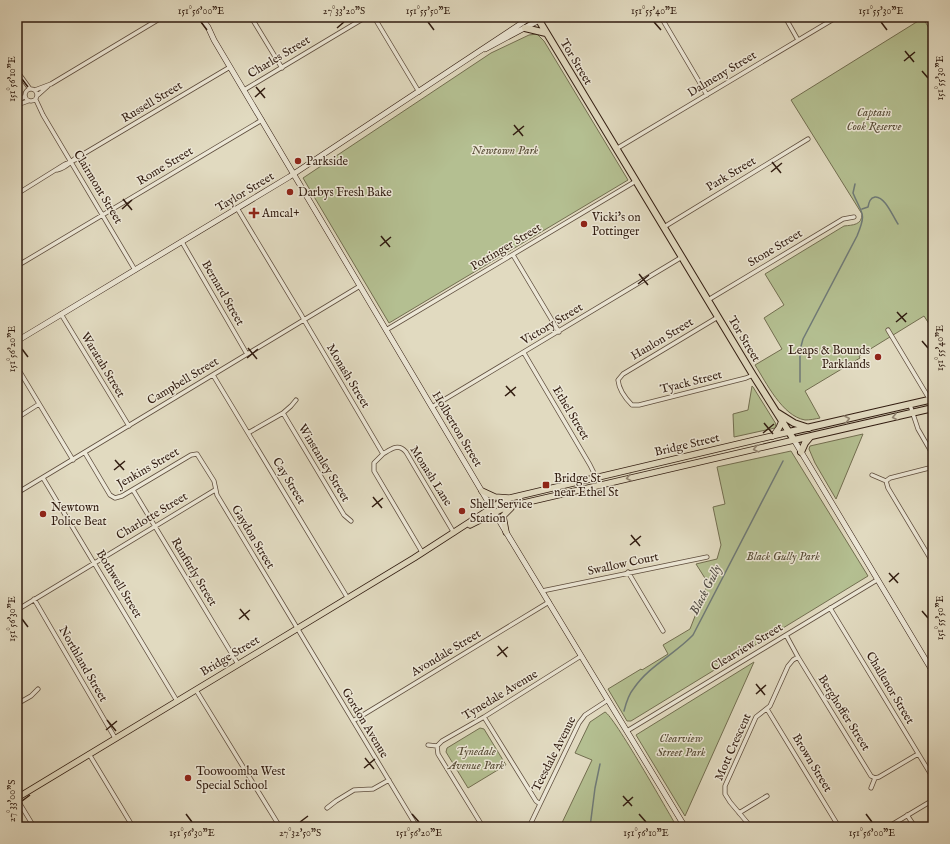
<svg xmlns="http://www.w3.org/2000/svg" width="950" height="844" font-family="'IM FELL English',serif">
	<rect width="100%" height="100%" fill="#e1dac0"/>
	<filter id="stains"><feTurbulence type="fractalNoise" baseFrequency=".005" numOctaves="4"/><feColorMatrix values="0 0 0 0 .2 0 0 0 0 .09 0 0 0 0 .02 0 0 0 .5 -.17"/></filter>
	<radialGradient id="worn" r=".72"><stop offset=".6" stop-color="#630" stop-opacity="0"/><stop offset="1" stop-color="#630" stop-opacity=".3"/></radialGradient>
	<path fill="#b4bf91" stroke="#726e50" d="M923,18L933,35V330L924,316L859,356L860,358L805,391L820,418C815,419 810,420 805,420C782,416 766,382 755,365L782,349L764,318L784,305L765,274L844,226C853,225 862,225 862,214L791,100Z
		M537,34L544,41L628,180L389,323L303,178L491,53L529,35Z
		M752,386L753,387L776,424L775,428L734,437L733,414L748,410Z
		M863,434L836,499L815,463L809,449L810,446Z
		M791,451L868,576L631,721H627L608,689L641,669L642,670L668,654L663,645L690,629L708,583L696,564L717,559L721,545L713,507L725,504L717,467Z
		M754,662L685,816L636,735Z
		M605,712C614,716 668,812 677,827H560L592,760L575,753L590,722Z
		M480,728L484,729L506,765L468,788L446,752L447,748Z"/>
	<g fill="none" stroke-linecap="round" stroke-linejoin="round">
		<path stroke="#6f7a77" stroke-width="1.5" d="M862,209L868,207C869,202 870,198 875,197C885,196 893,217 898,224
			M800,382V350L803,339L857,236C867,212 862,215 853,193L855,184
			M624,711C626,703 629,694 634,688C649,666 675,654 693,635L783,461
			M590,827L595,788L600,764"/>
		<g stroke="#5d4c3c" stroke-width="5">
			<path id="street" d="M251,17L282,68
				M374,17L419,92
				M661,17L707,95
				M785,17L798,40
				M17,71L30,89
				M25 95a6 6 0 1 1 12 0a6 6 0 1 1-12 0Z
				M35,90L51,84L161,18L165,17
				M244,90L366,17
				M38,95L48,86
				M36,100L43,115L135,270
				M17,102L25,96
				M17,105L28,101
				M616,149L837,17
				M57,170C71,167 70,158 85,153L230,67
				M17,194L65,164L80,158L84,154
				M237,208L302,316L304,320L383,454L374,463V471L422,552
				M664,227L808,139
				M182,242L247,354
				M513,255L559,332
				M17,266L262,120
				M708,300L843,219L854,217
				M61,314L129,426
				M718,317L623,374L618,380C619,390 625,398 632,405H639L746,378L753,375
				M386,330L636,181
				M888,330L930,400
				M524,353L590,465L600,485
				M17,367L73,460
				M213,375L347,597
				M910,405L918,429L933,455
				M432,407L682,257
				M283,413L291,406L296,400
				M17,418L39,404
				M248,433L283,413L344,515L351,521
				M85,453L110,495L115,498L122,496L191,455L197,454L214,481L217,495L417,827
				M383,454C391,449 398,443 406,452L454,533
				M872,475L886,481
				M43,478L177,701
				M886,481L888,488L933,563
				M886,481L890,478L933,467
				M133,490L238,664
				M17,493L360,286
				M628,572L663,631
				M542,591L707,557
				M34,599L115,738
				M830,608L933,778
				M17,610L215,490
				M798,657L871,776L875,778
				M196,690L280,827
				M17,704L31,696L38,689
				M767,709L839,827
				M484,717L536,801L540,804
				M353,721L549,602
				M627,731L877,580
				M428,745L437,746L442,741L484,717L581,656
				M437,746L438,754L483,827
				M89,754L133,827
				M875,778L879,777L918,754
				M871,788L875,778
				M17,799L34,827
				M327,808L336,801L354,790L373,789L389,780
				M739,813L767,796
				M907,815L915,827
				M529,827L579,723L585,715L608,700
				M751,827L730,802L725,794V786L756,717L770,706L788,666L793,660L798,657L786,635
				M888,827L933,800"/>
		</g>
		<g stroke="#311c10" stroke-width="6">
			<path id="secondary" d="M930,17L933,22
				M202,19L208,27L214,40L506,532L685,827
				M485,49L545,17
				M17,341L289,177L531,17
				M794,440L933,672"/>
		</g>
		<g stroke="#311c10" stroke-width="7">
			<path id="primary" d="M773,436L779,428L782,421
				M482,491L495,497L509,498
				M470,525L502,509L515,505L794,440
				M506,532L503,516L511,508
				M17,798L414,558L496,505L510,498L789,432"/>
		</g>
		<g stroke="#311c10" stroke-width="8">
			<path id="highway" d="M537,17L753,375L794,440L933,408
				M525,28L546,33
				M778,413L794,423L809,428
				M789,432L933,399
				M801,452L805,443L810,437"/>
		</g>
		<use href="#street" stroke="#ece7d6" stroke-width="3.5"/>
		<use href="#secondary" stroke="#ece7d6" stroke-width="5"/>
		<use href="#primary" stroke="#e1dac0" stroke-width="5.5"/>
		<use href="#highway" stroke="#e1dac0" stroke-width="6"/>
	</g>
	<defs><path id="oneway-chevron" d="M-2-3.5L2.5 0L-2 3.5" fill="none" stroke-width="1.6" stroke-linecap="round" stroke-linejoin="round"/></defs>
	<g stroke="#928471">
		<use href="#oneway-chevron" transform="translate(895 417) rotate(167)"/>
		<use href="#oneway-chevron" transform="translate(847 419) rotate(-13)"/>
		<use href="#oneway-chevron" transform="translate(756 449) rotate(167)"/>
		<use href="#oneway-chevron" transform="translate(629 478) rotate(167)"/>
	</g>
	<path fill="none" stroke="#311c10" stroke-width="1.5" d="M201,22L207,30M428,22L434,30M654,22L661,30M881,22L887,30M337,28L344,22M905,51L914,62M904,61L915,52M922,71L928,78M22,79L28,87M256,87L265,98M255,97L265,88M514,125L523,136M513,135L524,126M772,162L781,173M771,172L782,163M123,199L132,210M122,209L132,200M381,236L390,247M380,246L391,237M639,274L648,285M638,284L649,275M897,312L906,322M896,322L907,313M922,341L928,348M248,348L257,359M22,349L28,357M247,358L258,349M506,386L515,396M505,396L516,387M764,423L773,434M763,433L774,424M115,460L124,470M114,470L125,461M373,497L382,508M372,507L383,498M631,535L640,546M630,545L641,536M889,573L898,583M889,582L899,573M240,609L249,620M922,611L928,618M22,619L28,627M239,619L250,610M498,646L507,657M497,656L508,647M756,684L765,695M756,694L766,685M107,720L116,731M106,730L117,721M365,758L374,769M364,768L375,759M623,796L632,806M22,801L30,795M623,806L633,797M186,814L192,822M412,814L419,822M639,814L646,822M866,814L872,822M300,822L308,816"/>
	<g fill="#8f2418" stroke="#ece7d6" stroke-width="1.5">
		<circle cx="298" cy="161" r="4"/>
		<circle cx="290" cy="192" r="4"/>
		<path d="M252 207h4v4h4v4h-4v4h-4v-4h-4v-4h4z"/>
		<circle cx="584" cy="224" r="4"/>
		<circle cx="878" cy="357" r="4"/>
		<rect x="542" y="481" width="8" height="8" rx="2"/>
		<circle cx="462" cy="511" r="4"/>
		<circle cx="43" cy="514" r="4"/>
		<circle cx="188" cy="778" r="4"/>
	</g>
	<g text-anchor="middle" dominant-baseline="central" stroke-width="3" stroke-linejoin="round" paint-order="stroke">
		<g font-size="12" fill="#311c10" stroke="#ece7d6">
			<text transform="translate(279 57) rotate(-31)">Charles Street</text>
			<text transform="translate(576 62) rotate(59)">Tor Street</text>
			<text transform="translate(722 74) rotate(-31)">Dalmeny Street</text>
			<text transform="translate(152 102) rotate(-31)">Russell Street</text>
			<text transform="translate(165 166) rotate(-31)">Rome Street</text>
			<text transform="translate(731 174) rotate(-31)">Park Street</text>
			<text transform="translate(98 187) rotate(59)">Clairmont Street</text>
			<text transform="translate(245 192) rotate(-31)">Taylor Street</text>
			<text transform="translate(506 247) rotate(-31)">Pottinger Street</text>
			<text transform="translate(775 248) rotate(-31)">Stone Street</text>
			<text transform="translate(223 293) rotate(60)">Bernard Street</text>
			<text transform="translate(552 324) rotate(-31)">Victory Street</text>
			<text transform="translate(662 339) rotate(-31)">Hanlon Street</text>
			<text transform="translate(744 339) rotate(59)">Tor Street</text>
			<text transform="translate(103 365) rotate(59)">Waratah Street</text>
			<text transform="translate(348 376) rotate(59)">Monash Street</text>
			<text transform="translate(183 381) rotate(-31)">Campbell Street</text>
			<text transform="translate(691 382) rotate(-14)">Tyack Street</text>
			<text transform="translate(571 413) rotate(59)">Ethel Street</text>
			<text transform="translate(457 429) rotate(59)">Holberton Street</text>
			<text transform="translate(687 445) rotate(-13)">Bridge Street</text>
			<text transform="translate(324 463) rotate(59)">Winstanley Street</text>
			<text transform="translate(148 468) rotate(-30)">Jenkins Street</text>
			<text transform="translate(431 476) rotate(58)">Monash Lane</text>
			<text transform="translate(289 481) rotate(59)">Cay Street</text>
			<text transform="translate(152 516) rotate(-31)">Charlotte Street</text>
			<text transform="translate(253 537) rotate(59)">Gaydon Street</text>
			<text transform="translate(623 564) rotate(-12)">Swallow Court</text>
			<text transform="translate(194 572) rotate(59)">Ranfurly Street</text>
			<text transform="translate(119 584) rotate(59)">Bothwell Street</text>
			<text transform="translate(747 647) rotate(-31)">Clearview Street</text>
			<text transform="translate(446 653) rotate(-31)">Avondale Street</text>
			<text transform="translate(230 656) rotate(-31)">Bridge Street</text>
			<text transform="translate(83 664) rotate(60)">Northland Street</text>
			<text transform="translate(890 688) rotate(59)">Challenor Street</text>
			<text transform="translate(500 695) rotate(-31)">Tynedale Avenue</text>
			<text transform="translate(844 713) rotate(58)">Berghoffer Street</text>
			<text transform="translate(365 723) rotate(59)">Gordon Avenue</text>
			<text transform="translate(733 747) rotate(-66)">Mott Crescent</text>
			<text transform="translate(554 754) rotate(-63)">Teesdale Avenue</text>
			<text transform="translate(812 763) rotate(59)">Brown Street</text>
		</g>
		<g font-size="12" font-style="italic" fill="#584d37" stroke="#ece7d6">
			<text x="874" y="112">Captain<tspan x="874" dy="14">Cook Reserve</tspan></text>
			<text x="505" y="150">Newtown Park</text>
			<text x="783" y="556">Black Gully Park</text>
			<text x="681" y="738">Clearview<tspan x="681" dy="14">Street Park</tspan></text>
			<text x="476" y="751">Tynedale<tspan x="476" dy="14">Avenue Park</tspan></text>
		</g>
		<g font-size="12" fill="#311c10" stroke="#ece7d6" text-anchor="start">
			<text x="306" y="161">Parkside</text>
			<text x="298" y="192">Darbys Fresh Bake</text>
			<text x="262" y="213">Amcal+</text>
			<text x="592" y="217">Vicki's on<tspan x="592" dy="14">Pottinger</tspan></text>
			<text x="870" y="350" text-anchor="end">Leaps &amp; Bounds<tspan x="870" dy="14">Parklands</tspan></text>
			<text x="554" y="478">Bridge St<tspan x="554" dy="14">near Ethel St</tspan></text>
			<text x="470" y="504">Shell Service<tspan x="470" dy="14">Station</tspan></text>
			<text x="51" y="507">Newtown<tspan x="51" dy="14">Police Beat</tspan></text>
			<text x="196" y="771">Toowoomba West<tspan x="196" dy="14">Special School</tspan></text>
		</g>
		<g font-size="13" font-style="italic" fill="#504b44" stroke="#ece7d6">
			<text transform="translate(706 590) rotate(-63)">Black Gully</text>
		</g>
	</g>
	<rect width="950" height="844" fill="none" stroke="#e1dac0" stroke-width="44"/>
	<rect x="22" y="22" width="906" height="800" fill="none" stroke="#311c10" stroke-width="1.5"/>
	<g font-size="10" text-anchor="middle" fill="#311c10">
		<text x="201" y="14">151°56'00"E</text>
		<text x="344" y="14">27°33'20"S</text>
		<text x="428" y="14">151°55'50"E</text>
		<text x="654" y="14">151°55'40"E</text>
		<text x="881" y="14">151°55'30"E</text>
		<text transform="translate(939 78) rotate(-90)" y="4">151°55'30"E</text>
		<text transform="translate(11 79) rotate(-90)" y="4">151°56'10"E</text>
		<text transform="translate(939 348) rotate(-90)" y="4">151°55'40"E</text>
		<text transform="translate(11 349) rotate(-90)" y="4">151°56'20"E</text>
		<text transform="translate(939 618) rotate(-90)" y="4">151°55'50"E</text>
		<text transform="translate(11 619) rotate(-90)" y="4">151°56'30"E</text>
		<text transform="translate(11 801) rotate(-90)" y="4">27°33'00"S</text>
		<text x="192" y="836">151°56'30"E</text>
		<text x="300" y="836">27°32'50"S</text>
		<text x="419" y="836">151°56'20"E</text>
		<text x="646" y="836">151°56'10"E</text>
		<text x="872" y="836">151°56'00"E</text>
	</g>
	<rect width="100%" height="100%" filter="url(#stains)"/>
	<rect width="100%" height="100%" fill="url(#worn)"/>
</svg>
